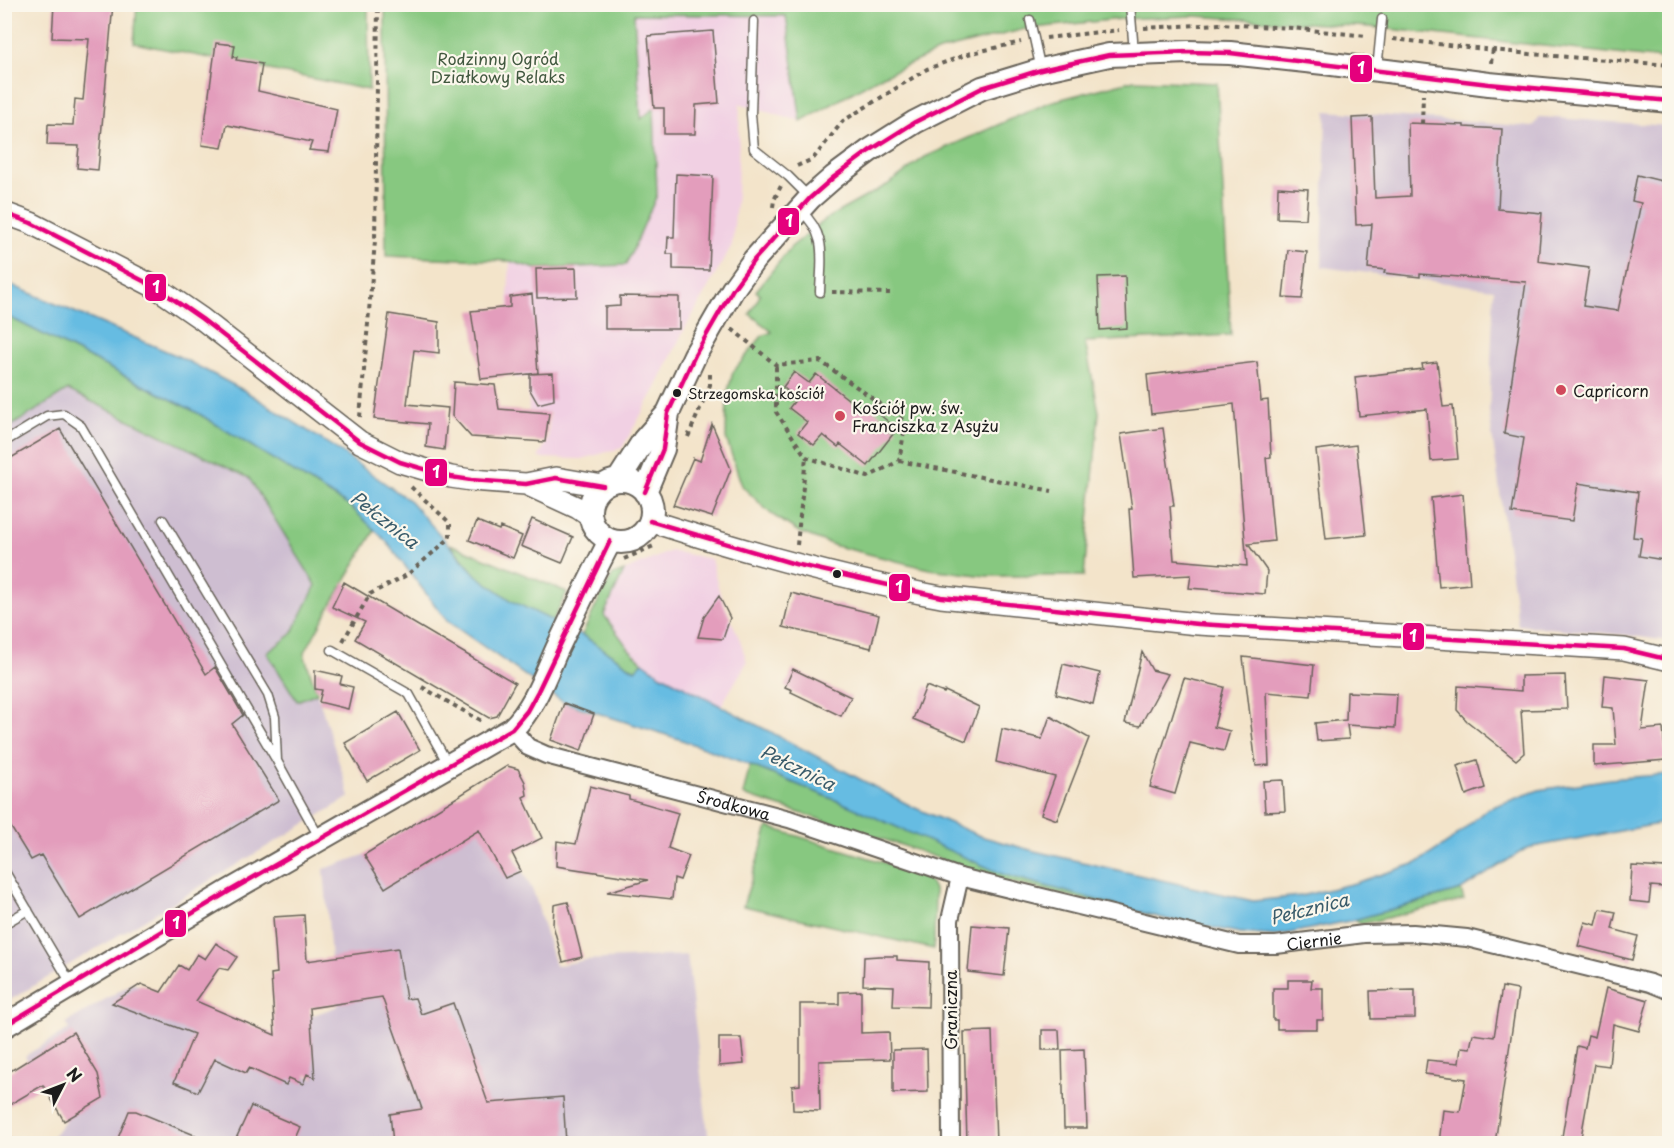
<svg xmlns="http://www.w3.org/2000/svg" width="1674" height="1148" font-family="'Playpen Sans',sans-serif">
	<rect width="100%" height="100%" fill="#fbf7ec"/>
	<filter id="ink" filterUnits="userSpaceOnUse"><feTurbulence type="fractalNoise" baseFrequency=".0167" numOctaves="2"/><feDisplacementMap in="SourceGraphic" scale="12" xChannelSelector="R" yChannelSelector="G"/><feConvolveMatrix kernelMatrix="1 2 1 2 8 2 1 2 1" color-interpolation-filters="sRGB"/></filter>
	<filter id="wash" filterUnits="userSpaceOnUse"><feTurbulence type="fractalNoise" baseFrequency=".008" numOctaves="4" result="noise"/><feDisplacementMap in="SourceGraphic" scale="24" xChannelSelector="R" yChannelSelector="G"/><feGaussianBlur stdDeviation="1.35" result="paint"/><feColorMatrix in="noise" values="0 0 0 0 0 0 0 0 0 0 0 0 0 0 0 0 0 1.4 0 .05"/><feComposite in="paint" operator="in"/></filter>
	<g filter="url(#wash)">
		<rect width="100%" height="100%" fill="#f3e4ca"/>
		<path fill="#f1d0e3" d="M634,14L786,16L801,122L740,104L737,193L732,245L682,334L656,388L622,448L582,459L538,458L548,439L550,413L529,411L528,377L515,378L508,296L510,261L536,269L626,264L657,195L653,109L641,119Z
			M671,551L711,559L720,594L740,640L747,662L721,706L660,674L643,662L629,649L604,615L624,571Z"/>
		<path fill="#cebed1" d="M1326,111L1533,127L1540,117L1669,126V641L1625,635L1518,625L1489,412L1494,289L1322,267Z
			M68,390L249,478L316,585L292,634L297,701L317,693L350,797L5,1003V430Z
			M455,798L476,832L495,820L534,893L555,966L585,960L687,955L709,1143H62L51,1138L65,1122L25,1056L69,1029L66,1023L132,983L216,1011L285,1066L314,1079L308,1017L338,1006L331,958L324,869L364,855Z"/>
		<path fill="#87c880" stroke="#52724e" stroke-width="1.5" d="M1669,4L1670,60L1371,27L1194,16L1120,19L1025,29L939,51L876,79L801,122L786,16L634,14L641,119L654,108L657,195L626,265L536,269L510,261L386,256L385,5Z
			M137,5H368L369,90L134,43Z
			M1134,80L1217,83L1231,335L1085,342L1099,412L1084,576H986L929,569L836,546L799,532L771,514L742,486L726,438L727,394L733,372L762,336L772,332L750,314L760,295L756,291L791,247L829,217L887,185L925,157L1050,102Z
			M5,315L196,412L351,507L375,530L333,601L304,654L317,693L297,701L267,653L292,634L316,585L249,478L68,390L5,430Z
			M450,544L567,592L552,622L512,601L476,575Z
			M624,571L604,615L629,649L643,662L635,670L582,635L603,591L613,575Z
			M750,765L845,804L1166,919L996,879L904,846L743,795Z
			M768,827L915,872C926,878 932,881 935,893L934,949L743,906Z
			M1461,890L1464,900L1361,924L1354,920Z"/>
		<path fill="#66bce2" stroke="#416c7f" stroke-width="1.5" d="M4,282L180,357L245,391L332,446L410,501L476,575L512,601L582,635L635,670L643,662L660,674L913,807L980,836L1034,851L1253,901L1301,896L1355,883L1417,863L1449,842L1487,809L1539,790L1610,779L1669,774V822L1527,848L1461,890L1354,920L1275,936L1240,933L1166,919L1002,874L845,804L750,765L679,739L563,702L447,621L386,541L351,507L196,412L5,315Z"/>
		<g id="blocks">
			<path fill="#e39dbc" d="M54,4H113L98,170L77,168L79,146L47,145L48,124L73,125L75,99L83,100L89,39L52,38Z
				M713,31L719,103L696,105L695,134H664V108H654L648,36Z
				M216,43L235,45L233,57H237L236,60L262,64L258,91L337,109L329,152L309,150L312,142L227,125L222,148L202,145Z
				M1372,117L1375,198L1410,196L1408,123L1464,125V127L1502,129L1498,209L1542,213L1538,261L1589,268L1583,306L1618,311L1641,203L1632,201L1637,175L1670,183V561L1639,556L1642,538L1633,537L1638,492L1578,483L1572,521L1512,513L1524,438L1504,434L1526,282L1420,274V277L1384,273L1385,270L1368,268L1372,224L1356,225L1352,118Z
				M676,174L713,176L709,270L673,269V254H667L668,237H674Z
				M1278,187L1308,189L1306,219L1277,218Z
				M1288,250L1307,252L1302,299L1283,298Z
				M576,268L577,297L537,298L536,269Z
				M1125,276L1127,328L1100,330L1098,277Z
				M532,294L538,373L481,379L471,311L510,307V297Z
				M620,296L679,297V329H605V307L620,306Z
				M389,314L439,322V353L414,350L407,404L448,408L444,450L426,447L428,424L374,419Z
				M1257,362L1261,401L1268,400L1271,457L1266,458L1274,541L1248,544L1267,571L1265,594L1189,588L1191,575L1134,578L1129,509H1132L1121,434L1163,428L1174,506H1170L1174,560L1247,566L1234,404L1151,414L1147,375Z
				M1437,362L1443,407L1453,406L1458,459L1431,461L1427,409L1359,416L1355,377L1423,369L1422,364Z
				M794,372L809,383L816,374L862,410L867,404L897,429L868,466L840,444L838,447L823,435L814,445L798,433L807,422L789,408L796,399L783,387Z
				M553,373L554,400L538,404L530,390V374Z
				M454,382L495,385L499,409L549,413L545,442L471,437L452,416Z
				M712,424L731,469L712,517L673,505L693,458L700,461Z
				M60,429L206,674L215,667L243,715L232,724L279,800L80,919L41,855L31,860L4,816V462Z
				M1356,445L1366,535L1326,539L1316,450Z
				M1463,494L1470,584L1439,587L1431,498Z
				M532,519L573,537L562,563L521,546Z
				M477,521L499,530L500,527L522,536L513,558L469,540Z
				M344,582L515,683L497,716L489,718L355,639L365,622L332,607Z
				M791,593L879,615L871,648L783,627Z
				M719,596L730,618L723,639L698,637L704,617Z
				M1142,652L1152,670L1168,674L1140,726L1125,723Z
				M1243,657L1314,665L1311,696L1266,692L1269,765L1256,766Z
				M1063,664L1100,673L1093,704L1056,694Z
				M793,669L851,697L841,716L791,692L792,690L785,687Z
				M315,670L342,676L340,684L353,687L348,709L319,702L322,690L315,689Z
				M1565,675L1567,709L1521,710L1524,753L1516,760L1467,721L1457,710L1458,686L1521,691V676Z
				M1605,675L1649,680L1642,730L1663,728L1666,760L1594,766V745H1616L1613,708L1602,707Z
				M1184,678L1224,687L1214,727L1230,731L1224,751L1190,743L1175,794L1150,787Z
				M926,686L944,693L945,691L979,707L966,741L913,719Z
				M1347,692L1397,694L1395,728L1347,725L1349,739L1317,741L1315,723L1346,720Z
				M564,703L594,714L581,751L551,740Z
				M398,712L420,750L367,781L345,743Z
				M1050,716L1089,738L1057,820L1041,814L1055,777L996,762L1002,729L1042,739Z
				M1477,760L1485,788L1466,795L1457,766Z
				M507,766L518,769L525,782L527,795L523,797L542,838L512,853L521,871L505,878L479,830L385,888L364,855Z
				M1283,780L1285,811L1265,812L1263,781Z
				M590,786L629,796V799L678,813L668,848L689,856L680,880L674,878L672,899L607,892L648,880L556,866L557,841L576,844Z
				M1632,866L1665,868L1663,887L1651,886L1649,903L1630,901Z
				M568,902L582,957L563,962L553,925L554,905Z
				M1600,909L1616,912L1612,929L1638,936L1632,960L1578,946L1585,922L1596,925Z
				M304,915L307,961L398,948L406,999L415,998L421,1014L453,1003L488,1103L563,1097L566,1143H393L390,1114L422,1109L382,997L310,1008L315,1078L307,1074L303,1084L289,1078L286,1085L249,1068L246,1073L215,1059L198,1092L174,1082L194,1034L112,1003L141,984L161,992L179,965L187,970L197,954L205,959L216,943L237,957L228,970L219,968L196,1001L275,1035L271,974L277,973L273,917Z
				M972,925L1009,928L1004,976L968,972Z
				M879,956H897V960L929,962L928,1007L893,1006L894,986L863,985L864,957Z
				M1288,980H1312L1311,988H1323V1020H1317V1029H1277V1020H1273V988H1288Z
				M1502,987L1518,990L1495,1143H1439L1443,1110L1460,1112L1466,1079L1425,1074L1427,1060L1459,1063L1461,1047L1470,1048L1473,1034L1494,1037Z
				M1606,988L1648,1000L1639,1031L1613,1024L1609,1066L1594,1064L1580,1143H1561L1577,1046L1585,1048L1588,1035L1595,1037Z
				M1415,990V1018L1371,1019L1370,991Z
				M861,991V1033L889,1032L890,1059L819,1061L820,1111L793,1110L792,1086L800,1085V1004H839V992Z
				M1042,1030H1059L1060,1050H1042Z
				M992,1031L996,1143H967L964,1032Z
				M73,1032L98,1074L103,1098L64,1121L43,1085L4,1108V1075Z
				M719,1038H741L744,1064L719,1066Z
				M927,1049L928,1092L893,1093V1050Z
				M1084,1049L1087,1128H1064L1062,1050Z
				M251,1106L300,1127L293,1143H234Z
				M129,1111H136L214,1143H116Z"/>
		</g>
	</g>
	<g filter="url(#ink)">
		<use href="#blocks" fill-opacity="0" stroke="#676259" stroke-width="1.5"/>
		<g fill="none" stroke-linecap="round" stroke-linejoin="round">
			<g stroke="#676259" stroke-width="11">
				<path id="service" d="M1130,4L1134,52
					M1030,20L1041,70
					M754,21L751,114L754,149L788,176L808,196
					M1377,70L1382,19
					M800,210C828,235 821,258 820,292
					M4,442L47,416L64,414L81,426L277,761
					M163,520L268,695L275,717L277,761L319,837
					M332,650L409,694L448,764
					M4,870L72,985
					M4,924L28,910"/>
			</g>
			<g stroke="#676259" stroke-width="20">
				<g id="minor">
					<path id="s1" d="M512,729L528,747L546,755L789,819L960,877L1239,945H1276L1364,934L1413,933L1467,938L1650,983L1670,991"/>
					<path d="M4,1143L5,1144"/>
					<path d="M951,1144L950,920L960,877"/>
				</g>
			</g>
			<g stroke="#676259" stroke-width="24">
				<path id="tertiary" d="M4,213L31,223L157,288L202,319L360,442L400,462L451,477L471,480L526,484L556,478L603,486
					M526,484L578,508L591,517
					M650,521C746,552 843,579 941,597L1198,624L1624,649L1670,660"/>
			</g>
			<g stroke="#676259" stroke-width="26">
				<path id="secondary" d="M619,479L644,440L668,413
					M590 511a31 31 0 1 1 62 0a31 31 0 1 1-62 0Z
					M645,492L663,449L668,413L695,355L733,289L754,260L810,198L834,177L869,151L915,122L982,88L1041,70L1109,55L1188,52L1230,53L1324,63L1489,84L1670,101
					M4,1026L228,892L512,729C534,708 545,676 557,649C574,613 591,577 610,541"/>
			</g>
			<path stroke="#676259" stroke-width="4" stroke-dasharray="4.5 4.5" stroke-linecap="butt" d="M1144,28L1219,24L1292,28L1367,36
				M1046,38L1119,30
				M1393,39L1530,54L1670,65
				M1491,63L1493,49
				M1422,124L1423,95
				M797,166L813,159L843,121L927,69L968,54L1021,42
				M773,207L774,200L781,186
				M832,292L890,293
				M732,329L776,365L820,361L906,422L899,461L868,477L806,457L776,412V365
				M360,417L375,241L378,4
				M688,437L710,385V374
				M899,461L1052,491
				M797,545L806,457
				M624,559L656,545
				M343,641L370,594L407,575L450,538V523L411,487
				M422,687L483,722"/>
			<use href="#service" stroke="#fff" stroke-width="8"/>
			<use href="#minor" stroke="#fff" stroke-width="16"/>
			<use href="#tertiary" stroke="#fff" stroke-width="21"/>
			<use href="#secondary" stroke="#fff" stroke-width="22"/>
			<g stroke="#fbf7ec" stroke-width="9">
				<path id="bus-1" d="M4,213L31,223L157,288L202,319L360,442L400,462L451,477L471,480L526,484L556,478L603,486
					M645,492L663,449L668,413L695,355L733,289L754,260L810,198L834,177L869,151L915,122L982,88L1041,70L1109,55L1188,52L1230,53L1489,84L1670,101
					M650,521L795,564L941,597L1198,624L1624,649L1670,660
					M4,1026L228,892L512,729L527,711L538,691L610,541"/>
			</g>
			<use href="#bus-1" stroke="#e5007d" stroke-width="4.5"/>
		</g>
	</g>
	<g fill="#d1495b" stroke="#fbf7ec" stroke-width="2">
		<circle cx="1561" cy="390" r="6"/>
		<circle cx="840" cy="416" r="6"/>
	</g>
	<g fill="#1c1c1c" stroke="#fbf7ec" stroke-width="2">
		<circle cx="677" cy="393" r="5"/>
		<circle cx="837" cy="574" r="5"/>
	</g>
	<g text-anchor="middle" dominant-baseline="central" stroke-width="4.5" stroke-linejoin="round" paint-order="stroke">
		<g font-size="14" fill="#1c1c1c" stroke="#fbf7ec" text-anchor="start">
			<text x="688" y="393">Strzegomska kościół</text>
		</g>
		<g font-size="16" fill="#41583f" stroke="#fbf7ec">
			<text x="498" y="58">Rodzinny Ogród<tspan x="498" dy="18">Działkowy Relaks</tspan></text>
		</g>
		<g font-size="16" fill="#1c1c1c" stroke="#fbf7ec" text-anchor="start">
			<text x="1573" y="390">Capricorn</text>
			<text x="852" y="407">Kościół pw. św.<tspan x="852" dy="18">Franciszka z Asyżu</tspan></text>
		</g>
		<g font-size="16" fill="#1c1c1c" stroke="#fbf7ec">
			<text stroke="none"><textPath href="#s1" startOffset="238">Środkowa</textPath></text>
			<text stroke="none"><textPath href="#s1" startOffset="838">Ciernie</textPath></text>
			<text transform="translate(950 1010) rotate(-90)">Graniczna</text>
		</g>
		<g font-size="18" font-style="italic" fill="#3a5c6b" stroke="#fbf7ec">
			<text transform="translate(385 519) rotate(38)">Pełcznica</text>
			<text transform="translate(798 767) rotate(26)">Pełcznica</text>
			<text transform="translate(1309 908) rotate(-14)">Pełcznica</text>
		</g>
	</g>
	<g stroke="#fbf7ec" stroke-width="2">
		<rect x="1349" y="54" width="24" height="29" rx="6" fill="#e5007d"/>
		<rect x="777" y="207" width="23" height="29" rx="6" fill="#e5007d"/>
		<rect x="144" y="273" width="23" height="29" rx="6" fill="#e5007d"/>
		<rect x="424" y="458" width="24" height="29" rx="6" fill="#e5007d"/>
		<rect x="888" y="573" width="23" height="29" rx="6" fill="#e5007d"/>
		<rect x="1402" y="622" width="23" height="29" rx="6" fill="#e5007d"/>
		<rect x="164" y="909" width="23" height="29" rx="6" fill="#e5007d"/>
	</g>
	<g font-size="16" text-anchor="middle" font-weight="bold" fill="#fff">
		<text x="1361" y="74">1</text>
		<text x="789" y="227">1</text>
		<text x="156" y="293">1</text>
		<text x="436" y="478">1</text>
		<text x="899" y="593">1</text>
		<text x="1413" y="642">1</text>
		<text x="176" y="929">1</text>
	</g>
	<rect width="1674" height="1148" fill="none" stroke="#fbf7ec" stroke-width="24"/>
	<g transform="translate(63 1085) rotate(48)" stroke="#fbf7ec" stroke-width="4.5" paint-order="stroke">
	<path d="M0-4.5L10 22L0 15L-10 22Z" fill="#1c1c1c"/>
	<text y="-9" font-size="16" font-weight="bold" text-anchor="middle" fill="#1c1c1c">N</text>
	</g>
</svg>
